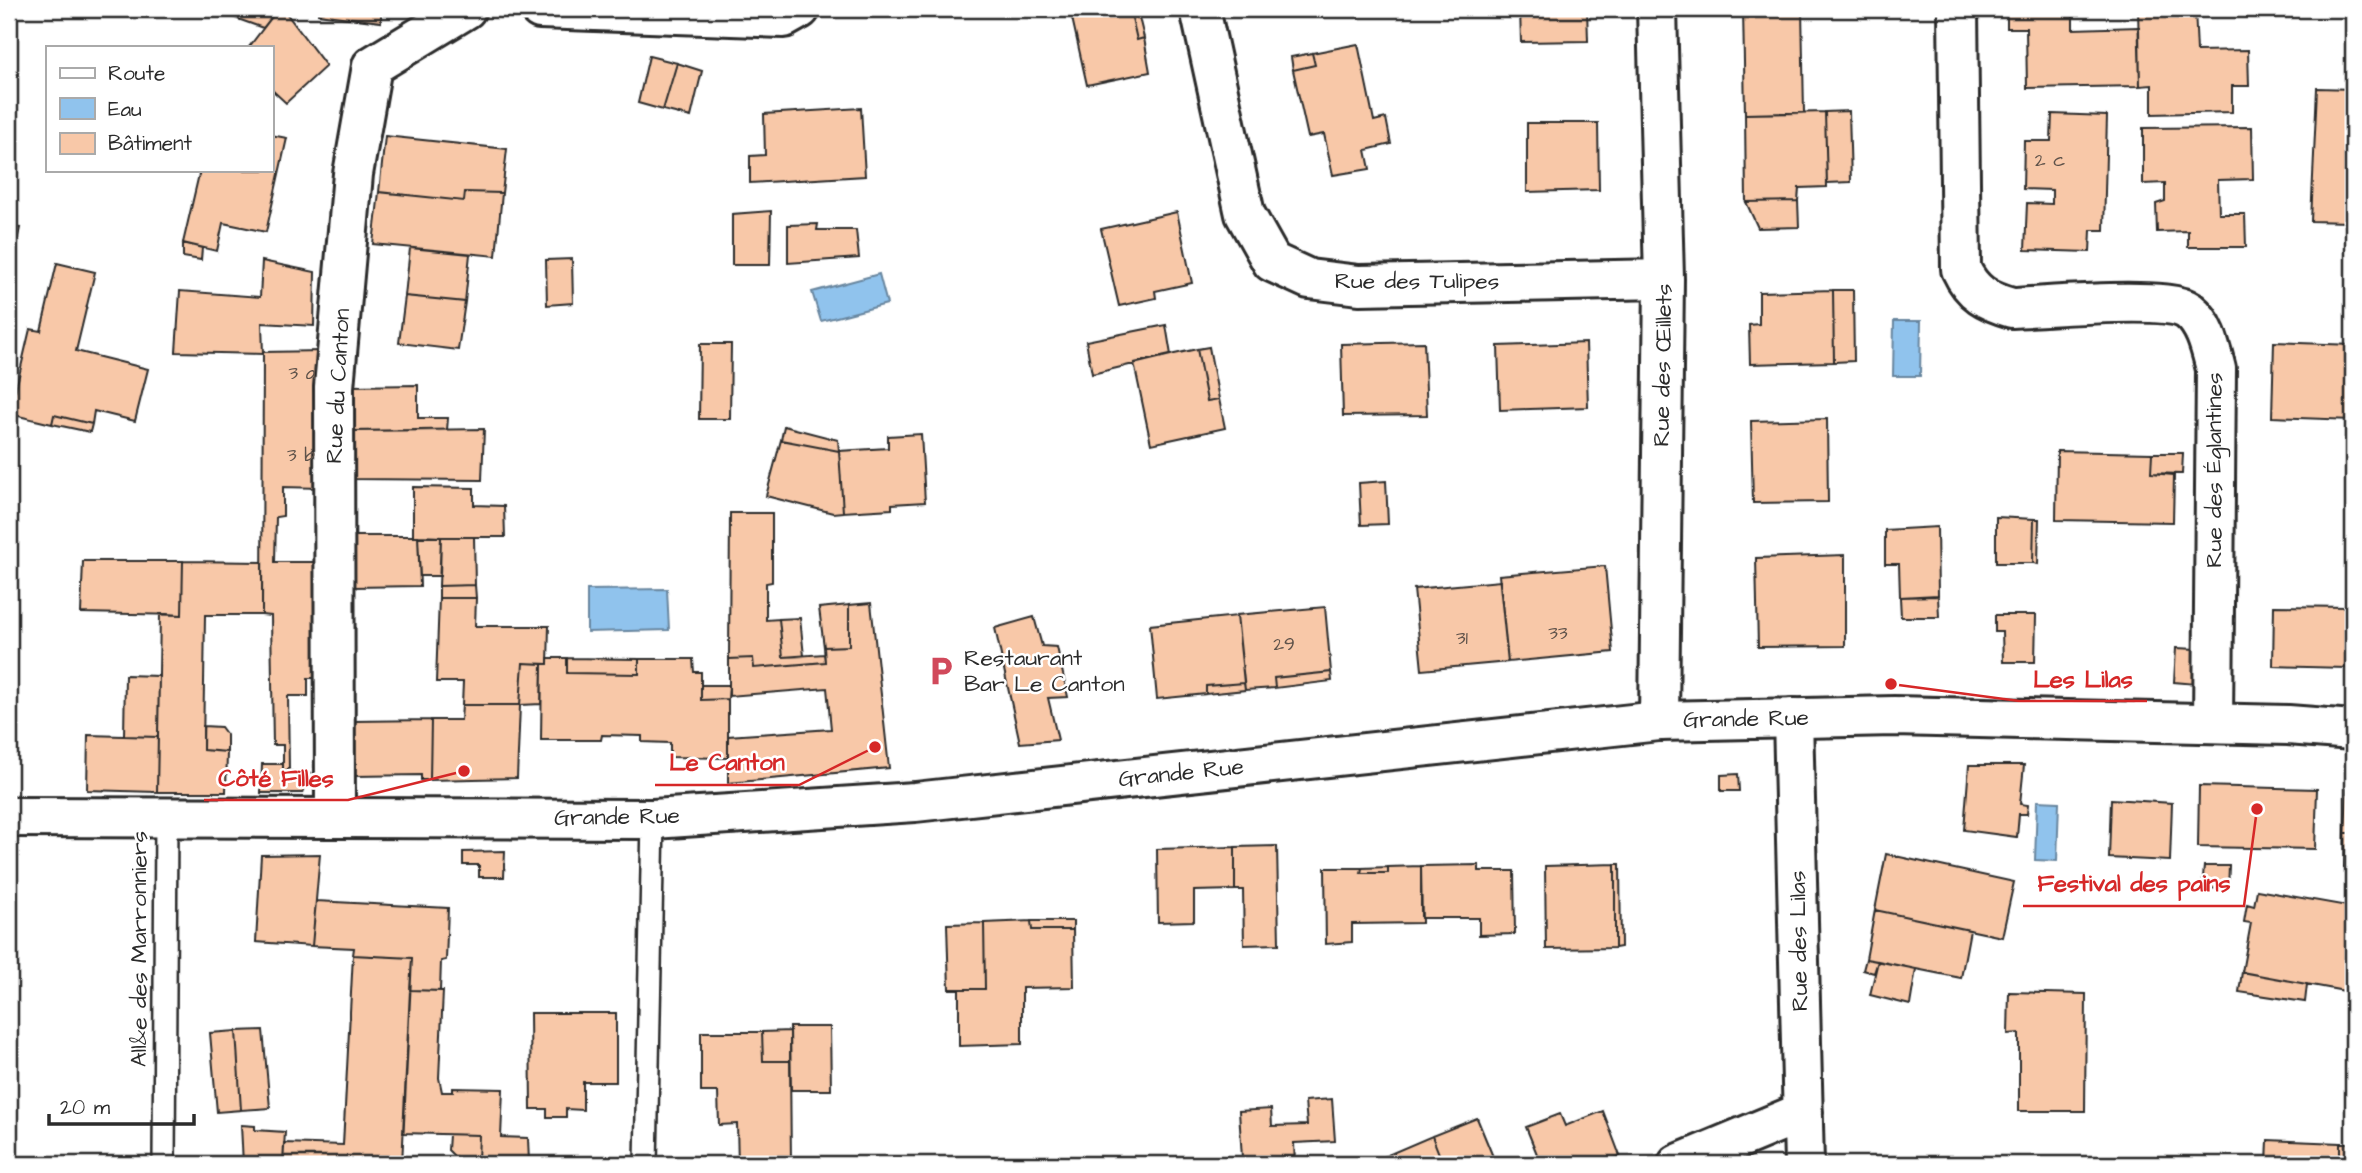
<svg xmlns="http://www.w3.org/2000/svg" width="2362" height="1173" font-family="'Architects Daughter',sans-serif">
	<rect width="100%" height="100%" fill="#fff"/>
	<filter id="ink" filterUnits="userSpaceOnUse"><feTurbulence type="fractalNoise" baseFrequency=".0143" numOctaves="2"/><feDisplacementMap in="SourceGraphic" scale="14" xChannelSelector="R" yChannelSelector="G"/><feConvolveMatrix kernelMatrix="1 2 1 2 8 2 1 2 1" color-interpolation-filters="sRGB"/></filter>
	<g filter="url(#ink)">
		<path fill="#90c3ed" stroke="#68869f" stroke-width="2" d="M879,274L887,304L821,321L812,292Z
			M1894,321H1921L1920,376H1893Z
			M667,589L669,630L587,632V590Z
			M2037,801L2059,802L2057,861L2035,860Z"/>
		<path fill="#f8c8a8" stroke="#2b2b2b" stroke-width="2" d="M210,9H278L263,28Z
			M278,9H283L326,66L286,103L271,89V47H249Z
			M318,9H381V22L318,14Z
			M1070,9H1130L1137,40L1144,38L1150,72L1087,85Z
			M1130,9H1137L1144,38L1137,40Z
			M1520,9H1587L1588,41L1521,42Z
			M1743,9H1802L1804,113L1745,114Z
			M2007,9H2073V29L2139,27L2140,86L2027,88L2026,28H2007Z
			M2138,9H2195L2197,51L2248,50L2249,86H2232V112L2152,114V85L2140,86Z
			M1358,44L1374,121L1386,118L1391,144L1366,150L1370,169L1333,175L1324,134L1308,137L1293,70L1315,65L1312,53Z
			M1312,53L1315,65L1293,70L1291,57Z
			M649,56L677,63L663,110L638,103Z
			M677,63L702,71L691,117L663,110Z
			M2317,88L2353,89V247H2347L2348,222L2311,221Z
			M861,108L865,176L750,183V156L765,155L764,114Z
			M1849,111L1851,182L1827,183L1825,112Z
			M1825,112L1827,187L1799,188L1798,201L1746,202L1745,114Z
			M2052,114L2107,116L2104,230H2091L2090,252L2025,250L2027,203L2052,204V190L2023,189L2024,141H2051Z
			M1527,123H1598L1599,190L1527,192Z
			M2252,127L2253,179L2218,180L2219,214H2245L2246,247H2188V231L2157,232L2156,204L2165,201V183L2143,184V128Z
			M271,135L287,138L266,232L223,223L217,251L183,243L200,170H271Z
			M385,136L507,149L502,193L465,192L464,201L379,192Z
			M379,192L464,201L465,192L502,193L496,256L373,244Z
			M1798,201L1799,227L1758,228L1746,202Z
			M771,211L770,265H732V214Z
			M1177,212L1192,283L1155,291L1156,298L1119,306L1101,229Z
			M818,224L817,230H856L859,258L788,263V225Z
			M9,227L20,228L9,277Z
			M183,243L202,248L201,260L183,257Z
			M410,248L470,254L465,302L405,296Z
			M572,259L573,303L547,305L546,260Z
			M262,261L315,272L314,326L262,323L263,354L176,352L180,291L260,297Z
			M57,263L95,272L76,351L148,369L135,421L94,411L92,424L54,415L52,424L10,414L30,329L41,331Z
			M1833,290H1853L1854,361L1834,362Z
			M1833,290L1834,362L1750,364L1749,325L1759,324V292Z
			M405,296L465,302L458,350L399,343Z
			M1166,325L1171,355L1092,374L1086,341Z
			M1424,342L1427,415L1343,416L1341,344Z
			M2274,342L2353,345V420L2272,417Z
			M1586,343L1588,407L1500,410L1498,346Z
			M700,344H731L730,419H699Z
			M1209,347L1219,399L1207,401L1197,349Z
			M1197,349L1207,401L1219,399L1225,428L1151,444L1134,363Z
			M322,351L321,488L283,487V516L276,517L275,562H321L319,678H308V696H288L289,770H283V745H273L271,616L262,615L263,352Z
			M418,385V418H448L447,430L351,431L350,386Z
			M54,415L92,424L90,432L52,424Z
			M1827,419L1828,502L1753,503L1751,421Z
			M784,426L838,440L839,451L781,440Z
			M484,429L482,480L350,479L351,431Z
			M921,434L925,502L892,504V509L843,512L839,451L888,448V436Z
			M781,440L839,451L843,512L833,513L766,496Z
			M2057,451L2152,453L2151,473L2174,475L2173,522L2056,520Z
			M2152,453H2183L2182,474L2151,473Z
			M1386,481L1388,524L1361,525L1359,483Z
			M413,487L474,488V505L504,506L505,537H413Z
			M730,513H772V582L766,583V620L779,619L783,657L824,654L825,662L754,668L753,658L729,659Z
			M1996,517L2034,519L2033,563H1996Z
			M2034,519H2039L2038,564L2033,563Z
			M1937,527L1938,595L1900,597L1899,564H1885V530Z
			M351,536H418L420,586L352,587Z
			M418,536L441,537L440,576H420Z
			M441,537H474L475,585L439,586Z
			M1845,555V646L1758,647L1756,558Z
			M83,561H183L182,615L81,613Z
			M183,561L262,562V615H205L203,750L227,752L226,792H157L160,614L182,615Z
			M1605,566L1613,652L1508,662L1499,575Z
			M1500,581L1508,662L1422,670L1414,589Z
			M475,585L476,598H439V586Z
			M1938,596L1939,617H1901L1900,597Z
			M439,598H476L475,626H549L548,664L523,663L520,705H462L463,682H436Z
			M871,603L889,768L728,783V736L831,729L827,688L729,696V659L753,658L754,668L825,662L824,647L849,646V605Z
			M849,605V646L824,647L819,608Z
			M2274,606L2348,607L2346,668L2273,666Z
			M1325,607L1331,672L1274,678L1275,688L1245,690L1237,615Z
			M1995,615H2036L2035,662H2003L2002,632H1995Z
			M1237,616L1244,683L1206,686V694L1157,699L1150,625Z
			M1034,617L1042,646L1057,647L1068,697L1048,698L1058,740L1020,743L995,628Z
			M800,618L804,656L783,657L779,619Z
			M2176,648L2196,649V684L2174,682Z
			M548,658H567V673L639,674V659H693L694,672H701V700L728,699V758L670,757V743L642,742V736L602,735L601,740H541L542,664H548Z
			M567,658L639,659V674L567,673Z
			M523,663L542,664L541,704L520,705Z
			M1331,672L1332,681L1275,688L1274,678Z
			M125,675L159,676L158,737L124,736Z
			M1244,683L1245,690L1206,694V686Z
			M701,685H729L728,699L701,700Z
			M462,705H520L517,778L430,780L431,720H461Z
			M431,720L430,780H421V775L355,776L354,721Z
			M203,726L221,727L227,735V752L203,750Z
			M88,735L158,737L157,792L87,790Z
			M262,764H283V770L310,773L303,793H261Z
			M1969,765H2024L2020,804L2028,805L2027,814H2019L2017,837L1964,830Z
			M1738,774L1739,791H1721V775Z
			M2199,786L2317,789L2315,849L2198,847Z
			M2347,789L2353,790V833H2345Z
			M2111,799L2172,803L2170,861L2109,858Z
			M2345,833H2353V867H2344Z
			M1277,846L1279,944L1244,945L1243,890H1235V847Z
			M1235,847V890L1194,891V921L1158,922L1157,849Z
			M505,851L504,877H479V865H463V852Z
			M320,854L312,946L256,942L261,855Z
			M1886,854L2014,882L2002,937L1875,910Z
			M1615,864V948L1546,949L1545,866Z
			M1615,864H1620L1621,947L1615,948Z
			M1479,865V871H1514L1515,934L1479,935V918H1421V866Z
			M1421,866L1422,923L1352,924V942L1326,944L1325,868H1362L1361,873H1388V867Z
			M2204,866H2229L2228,889L2202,888Z
			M1388,867V873H1361L1362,868Z
			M2257,890L2353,907V975L2350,992L2242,972L2251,923L2244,922L2247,904L2254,906Z
			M316,901L448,908L446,960L441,961L440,991L410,990L412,958L353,955L354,948L312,946Z
			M1875,910L1970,930L1961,978L1866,959Z
			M1031,921L1032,930H1073L1074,987L1022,988V1044L959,1046V989H985L984,923Z
			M1031,921H1073V930H1032Z
			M984,923L985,989H949L947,924Z
			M353,955L412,958L402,1164H283L284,1143L343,1145Z
			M1866,959L1878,961L1874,973L1863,970Z
			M1878,961L1916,969L1910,1005L1870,995Z
			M2242,972L2307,984L2305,1002L2239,992Z
			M410,990L443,991L439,1078L442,1092H453V1088L503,1089L501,1137L528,1138L529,1163L478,1161L479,1135L403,1133Z
			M2009,992L2086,994L2085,1111H2019V1033L2008,1034Z
			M530,1013H616V1082H583V1110L566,1109V1117H547V1109H531Z
			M790,1027H830L831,1090H791Z
			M263,1030L270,1108L241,1110L236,1031Z
			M236,1031L241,1110L217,1112L210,1033Z
			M790,1031V1061H763L762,1032Z
			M701,1032H762L763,1061H790L791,1164H738L737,1124L719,1125L718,1092H701Z
			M1332,1099L1335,1141L1294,1143L1295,1164H1237L1242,1158L1239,1111L1271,1109L1272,1126L1307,1125L1305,1101Z
			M1603,1111L1620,1156L1598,1164H1541L1526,1127L1560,1114L1565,1126Z
			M1477,1118L1496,1164H1443L1432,1136Z
			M241,1125L255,1126V1130L285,1132L283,1164H243Z
			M449,1135H479L478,1161L535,1164H462L448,1150Z
			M1432,1136L1443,1164H1386L1383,1157Z
			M2268,1140L2340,1143V1164H2267Z
			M2340,1143H2348L2347,1164H2340Z
			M939,1159H972V1164H939Z"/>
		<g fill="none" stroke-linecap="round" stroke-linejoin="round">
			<g stroke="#2b2b2b" stroke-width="26">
				<path id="lane" d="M164,1164L166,818
					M646,1164L653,819"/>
			</g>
			<g stroke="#2b2b2b" stroke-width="44">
				<path id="street" d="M540,9L784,18L800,9
					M1200,9L1245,214L1272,262L1309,279L1359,285L1664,279
					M1657,9L1664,279L1659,721
					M1958,9L1961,269C1972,293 1987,301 2012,308C2045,307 2167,295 2189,311C2206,324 2211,350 2216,369L2213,723
					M1793,718L1804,1164
					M335,818L334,387L353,174L372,66L466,9
					M1678,1164L1803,1112"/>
			</g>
			<g stroke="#2b2b2b" stroke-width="44">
				<path id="secondary" d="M9,817L653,819L915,802L1659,721L1894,716L2288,725L2353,730"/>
			</g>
			<use href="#lane" stroke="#fff" stroke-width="21"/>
			<use href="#street" stroke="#fff" stroke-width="38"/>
			<use href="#secondary" stroke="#fff" stroke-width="38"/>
		</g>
	</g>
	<defs>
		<g id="parking-bare" transform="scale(2.415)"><path d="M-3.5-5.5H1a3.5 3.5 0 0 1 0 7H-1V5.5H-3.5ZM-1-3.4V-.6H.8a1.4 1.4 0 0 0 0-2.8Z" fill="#d1495b" stroke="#fff" stroke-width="2.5" paint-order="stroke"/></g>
	</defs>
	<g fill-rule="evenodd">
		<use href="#parking-bare" x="941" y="671"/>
	</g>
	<g text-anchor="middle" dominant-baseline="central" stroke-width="5" stroke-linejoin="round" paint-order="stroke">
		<g font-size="19" fill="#5e524a">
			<text x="2050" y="160">2 c</text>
			<text x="302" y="373">3 a</text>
			<text x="301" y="455">3 b</text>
			<text x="1558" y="633">33</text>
			<text x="1462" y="638">31</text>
			<text x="1284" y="644">29</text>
		</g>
		<g font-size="23" fill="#2b2b2b" stroke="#fff">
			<text x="1417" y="281">Rue des Tulipes</text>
			<text transform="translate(1663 365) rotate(-89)">Rue des Œillets</text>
			<text transform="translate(338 386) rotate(-87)">Rue du Canton</text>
			<text transform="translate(2214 470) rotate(-90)">Rue des Églantines</text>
			<text transform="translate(1746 719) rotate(-1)">Grande Rue</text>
			<text transform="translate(1181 773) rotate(-6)">Grande Rue</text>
			<text transform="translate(617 817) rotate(-1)">Grande Rue</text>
			<text transform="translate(1799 941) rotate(-91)">Rue des Lilas</text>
			<text transform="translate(139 949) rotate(-90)">All&amp;e des Marronniers</text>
		</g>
		<g font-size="23" fill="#2b2b2b" stroke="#fff" text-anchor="start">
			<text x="964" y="658">Restaurant<tspan x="964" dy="26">Bar Le Canton</tspan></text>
		</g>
	</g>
	<path fill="none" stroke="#d62828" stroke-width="2.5" d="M1891 684L2019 701H2147M875 747L799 785H655M464 771L348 800H204M2257 809L2244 906H2023"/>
	<g fill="#d62828" stroke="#fff" stroke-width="2.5">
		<circle cx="1891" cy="684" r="7"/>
		<circle cx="875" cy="747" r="7"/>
		<circle cx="464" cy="771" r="7"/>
		<circle cx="2257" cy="809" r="7"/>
	</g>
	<g font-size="24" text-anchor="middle" font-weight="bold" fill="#d62828" stroke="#fff" stroke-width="5" stroke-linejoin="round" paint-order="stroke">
		<text x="2083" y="687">Les Lilas</text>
		<text x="727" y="770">Le Canton</text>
		<text x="276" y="786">Côté Filles</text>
		<text x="2134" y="891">Festival des pains</text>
	</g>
	<rect width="2362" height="1173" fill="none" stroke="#fff" stroke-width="35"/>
	<rect x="18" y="18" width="2327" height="1138" fill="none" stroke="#2b2b2b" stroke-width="2.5" filter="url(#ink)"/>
	<rect x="46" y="46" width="228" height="126" fill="#ffffff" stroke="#aaaaaa" stroke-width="2"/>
	<rect x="60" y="68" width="35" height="10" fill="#ffffff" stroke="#aaaaaa" stroke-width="2"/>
	<text x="108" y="80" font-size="21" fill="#2b2b2b">Route</text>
	<rect x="60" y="98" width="35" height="21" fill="#90c3ed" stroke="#aaaaaa" stroke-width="2"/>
	<text x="108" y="116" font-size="21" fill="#2b2b2b">Eau</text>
	<rect x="60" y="133" width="35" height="21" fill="#f8c8a8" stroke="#aaaaaa" stroke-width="2"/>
	<text x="108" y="150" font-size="21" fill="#2b2b2b">Bâtiment</text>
	<path d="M49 1114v10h145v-10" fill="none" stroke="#2b2b2b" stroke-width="3.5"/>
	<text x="60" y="1114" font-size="21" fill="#2b2b2b" stroke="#ffffff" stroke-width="5" paint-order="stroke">20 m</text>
</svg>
